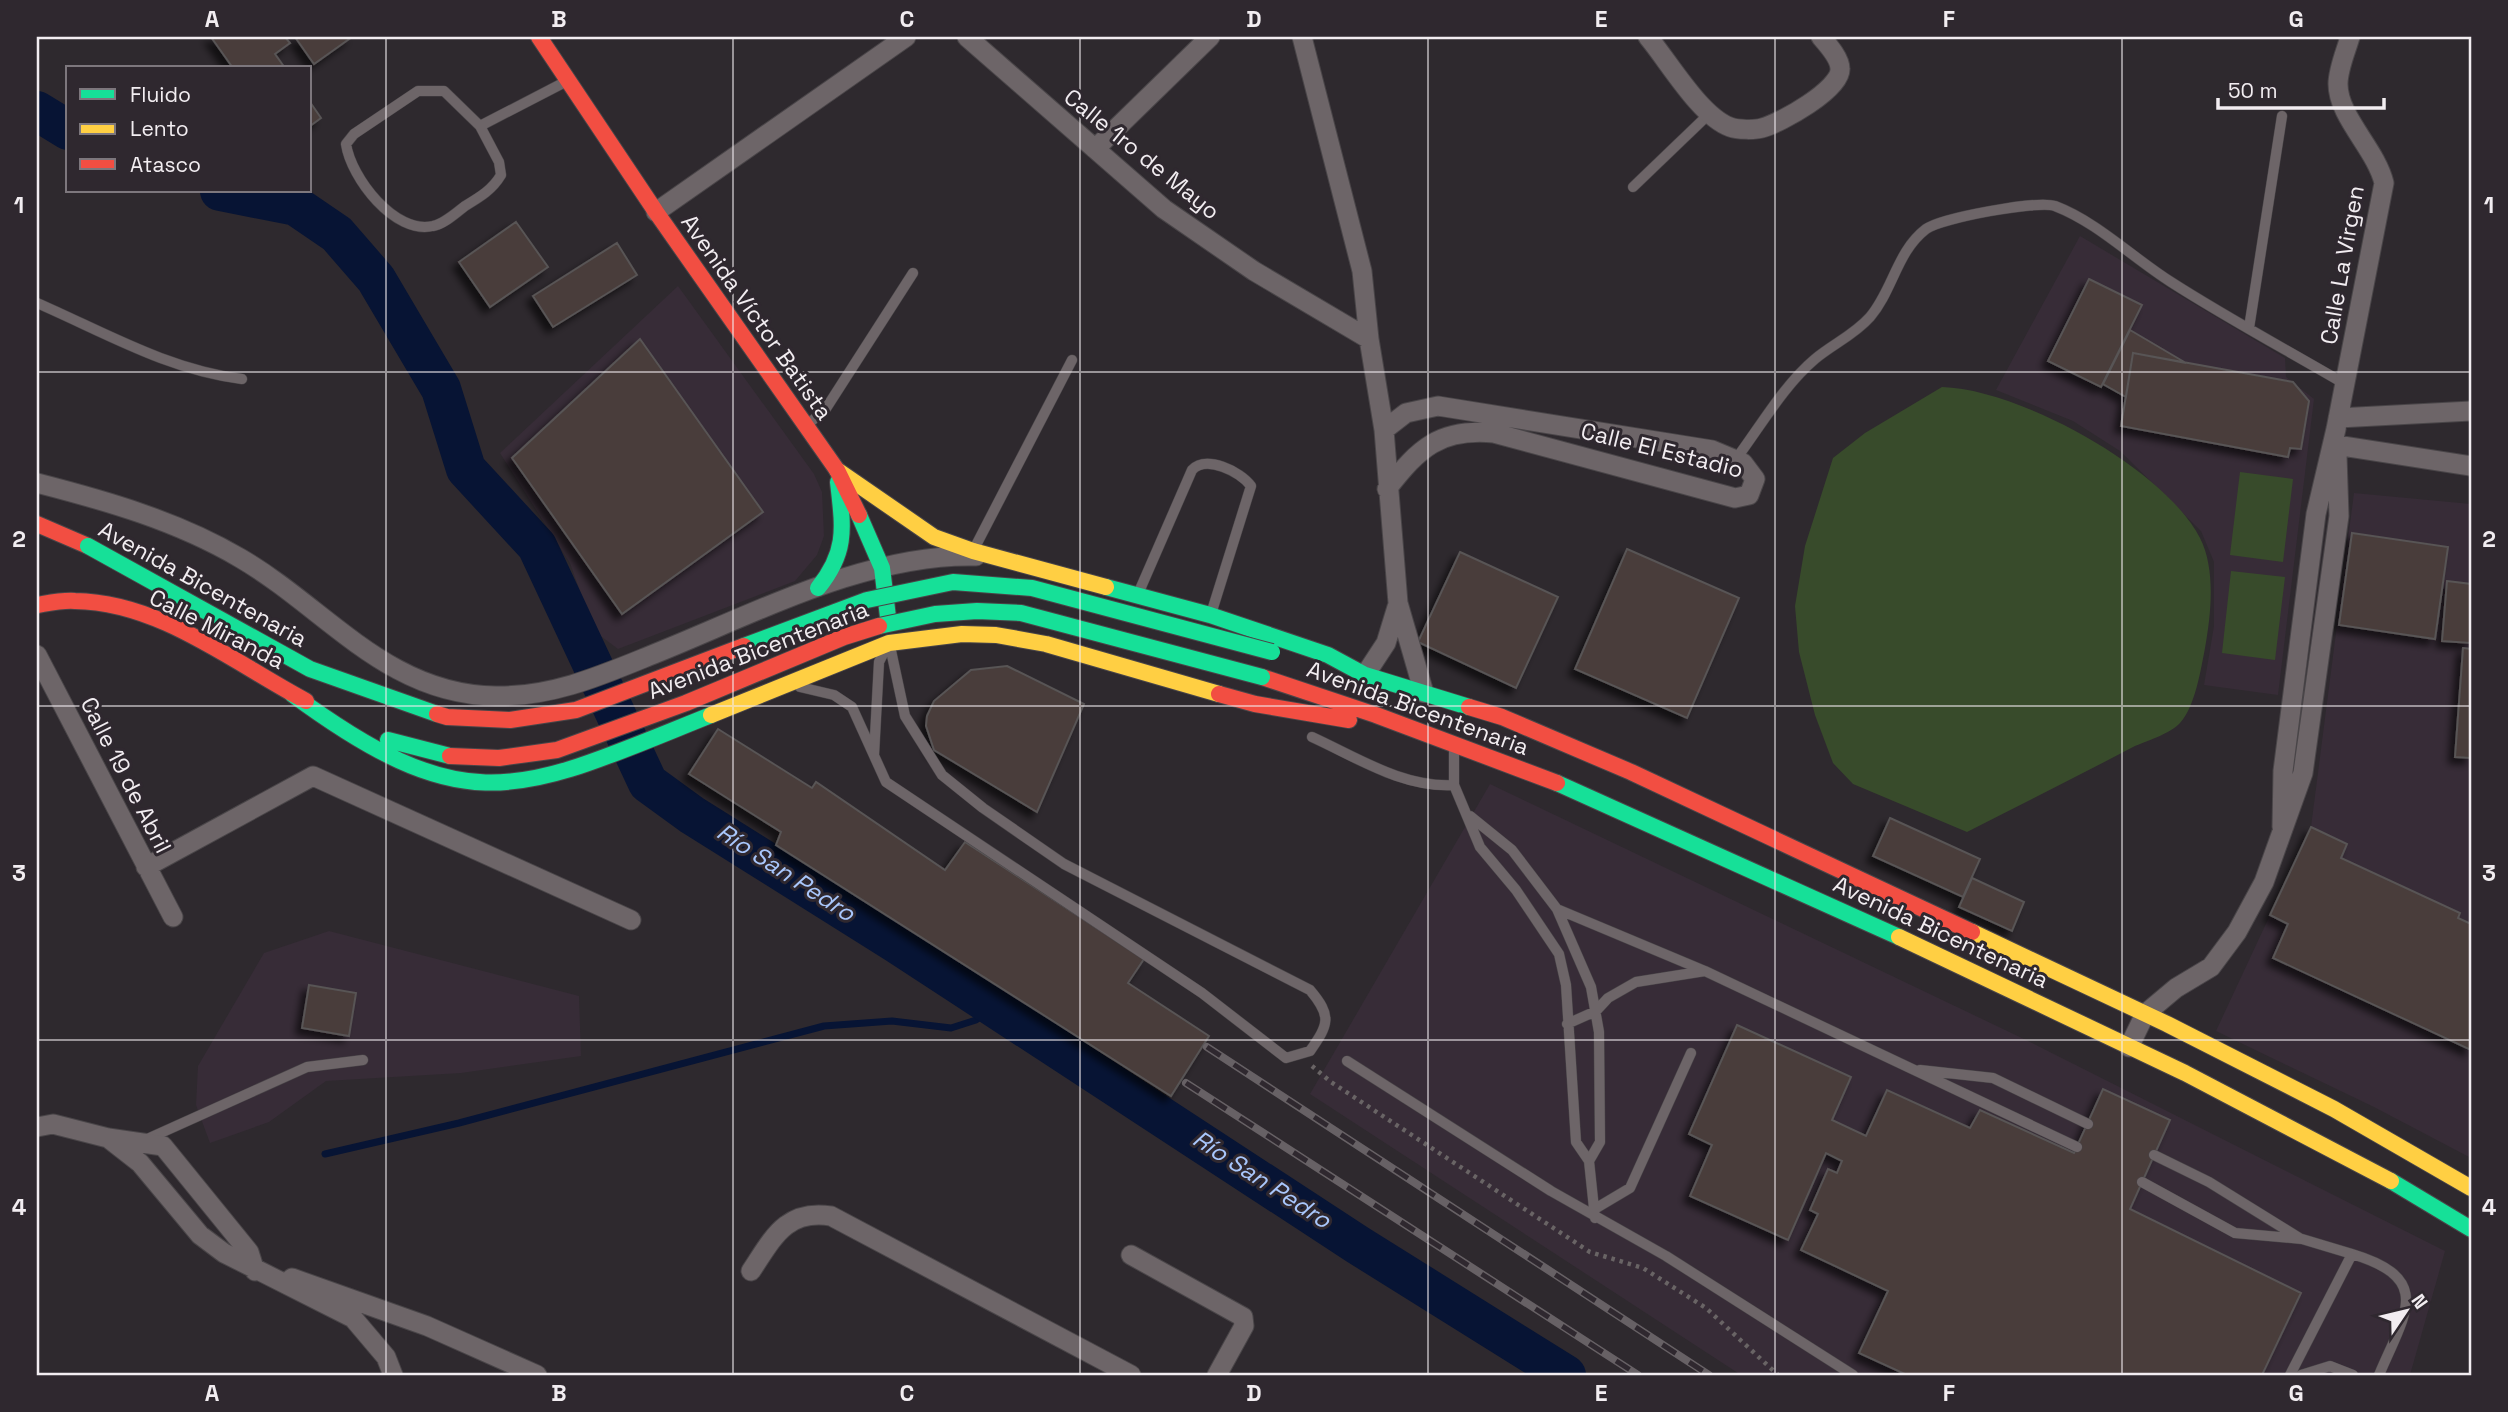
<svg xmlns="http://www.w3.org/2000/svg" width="2508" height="1412" font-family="'Space Grotesk',sans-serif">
	<defs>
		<filter id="shadow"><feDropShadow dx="-6" dy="6" stdDeviation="3.5" flood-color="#0009"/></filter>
	</defs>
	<rect width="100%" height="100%" fill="#2e292e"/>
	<path fill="#372c37" d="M2080,236L2285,358L2286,377L2314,399L2278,695L2204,685L2214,626V562L2201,531L2120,451L2073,421L1996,390Z
		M678,286L814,474L822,492L824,536L817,555L795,581L618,649L594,631L570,563L500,453Z
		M2354,493L2471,504V1158L2374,1107L2216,1031L2311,827Z
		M1490,784L2024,1039L2445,1251L2410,1375H1741L1310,1094Z
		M329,931L579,996L581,1056L461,1073L326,1081L269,1122L210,1143L196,1105L198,1066L264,953Z"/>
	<path fill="#384b2b" d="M1942,387C2019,389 2164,468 2200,538C2216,569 2211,615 2205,648C2201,669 2195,707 2180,723C2170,734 2146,741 2133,747C2078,776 2022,804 1967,832L1853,784L1833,763L1815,715L1799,652L1795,606L1805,546L1833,458L1865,433Z
		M2240,472L2293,479L2283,562L2230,555Z
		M2231,571L2285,577L2275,660L2222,653Z"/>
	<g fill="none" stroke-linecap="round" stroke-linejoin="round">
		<path stroke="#071434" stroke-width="7" d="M325,1154L459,1123L824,1026L892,1021L951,1028L976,1020L994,1007"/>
		<path stroke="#071434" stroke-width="40" d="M37,111L68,130
			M220,191L296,206L337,234L376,279L441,389L466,469L537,546L648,783L692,815L896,943L1358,1245L1566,1375"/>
	</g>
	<path fill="#483d3b" stroke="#585455" stroke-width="2" filter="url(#shadow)" d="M211,37H285L290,43L275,54L285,68H233Z
		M295,37H352L314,64Z
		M310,102L321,118L310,126Z
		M516,222L548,267L490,307L459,262Z
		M617,243L637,275L553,327L533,296Z
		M2089,279L2142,305L2101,387L2048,361Z
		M2130,330L2186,363L2133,353L2126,397L2103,384Z
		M640,339L763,512L622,614L512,458Z
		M2133,353L2293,382L2309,401L2301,449L2290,448L2288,457L2121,426Z
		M2352,533L2448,547L2435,639L2339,625Z
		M1627,549L1739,598L1687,718L1575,669Z
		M1460,552L1558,597L1516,688L1418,642Z
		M2447,581L2471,584V643L2442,641Z
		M2463,648L2471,649V758L2455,757Z
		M1007,666L1084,704L1037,812L934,750L926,726L927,716L934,701L971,670Z
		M718,729L812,788L816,782L945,870L965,842L1144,959L1128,983L1209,1036L1171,1096L776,845L781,832L689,774Z
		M1890,818L1980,859L1963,897L1873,856Z
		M2311,827L2347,844L2341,858L2460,913L2458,918L2471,924V1050L2273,958L2288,924L2270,915Z
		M1972,878L2024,902L2012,931L1959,907Z
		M309,985L356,993L349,1036L302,1028Z
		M1737,1025L1851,1077L1832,1120L1866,1136L1887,1090L1970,1128L1980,1110L2074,1153L2103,1089L2170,1120L2130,1209L2301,1293L2262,1375H1907L1859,1353L1888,1291L1801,1250L1818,1214L1810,1210L1828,1169L1837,1173L1842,1161L1826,1153L1788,1240L1690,1196L1712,1145L1689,1134Z"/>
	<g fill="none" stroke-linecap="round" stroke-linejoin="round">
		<g stroke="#494548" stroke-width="11">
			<path id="lane" d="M480,126L499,162L501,175C492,190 480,197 465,206C456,213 444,224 433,226C395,235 351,178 346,144L354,134L418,91H444L480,126L567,81
				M1633,187L1709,114
				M37,303C104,332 168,370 242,379
				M2249,328L2282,116
				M808,424L825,410L913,273
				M1736,459C1760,427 1784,385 1815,359C1833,344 1854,335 1870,317C1893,290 1897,251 1926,229C1941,218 2038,200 2055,206C2097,222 2133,258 2171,282C2227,318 2287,350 2345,384
				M973,551L1072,360
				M1138,594L1192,470C1206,455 1240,471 1251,486L1211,614
				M800,687L834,695L852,707L886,782L1202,993L1286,1058L1310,1051C1329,1024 1332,1016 1310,990L1064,864L983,808L942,775L905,716L890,646
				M1312,737C1358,758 1403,788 1454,785
				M1454,745V785L1480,847L1516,890L1559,954L1566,985L1576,1142L1589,1161L1595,1218
				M874,755L879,662L885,650
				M1470,816L1512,850L1557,909L1591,987L1599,1032L1600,1142L1589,1161
				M1557,909L1705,971L2077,1147
				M1567,1024L1596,1011L1608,998L1636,982L1705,971
				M1347,1061L1551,1191L1666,1256L1853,1375
				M1920,1070L1993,1078L2088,1124
				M145,1140L307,1067L363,1060
				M2154,1155L2209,1182L2301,1239
				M2142,1182L2235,1233L2302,1239L2352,1254
				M1593,1210L1630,1188L1691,1053
				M2290,1375L2352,1254C2435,1279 2404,1315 2379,1375
				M2301,1375L2330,1366L2353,1375"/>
		</g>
		<g stroke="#494548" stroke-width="21">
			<path id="street" d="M967,37L1164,209L1254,271L1369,339
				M1302,37L1362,271L1369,339L1384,430L1398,603L1424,693
				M1648,37C1669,62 1700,116 1730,127C1738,130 1755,130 1762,128C1781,123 1841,89 1840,69C1840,58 1828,45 1821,37
				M1095,149L1210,37
				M656,212L906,37
				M2338,418L2471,411
				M1384,430L1406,413L1438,406L1712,450L1743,463L1755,479L1749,495L1735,498L1494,433C1440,428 1419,448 1387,489
				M2336,445L2471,466
				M37,483C107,501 177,521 240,558C326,608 387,695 496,696C551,697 600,676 649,656C750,616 866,553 976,556
				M37,655L173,917
				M1365,675L1386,643L1397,607
				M2282,827L2283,771L2316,514L2336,429L2384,183C2376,149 2338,117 2338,84C2338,69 2346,51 2350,37
				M146,867L313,776L631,920
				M2129,1047L2145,1014L2176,988L2211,967L2237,932L2264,882L2303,773L2339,516L2337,455
				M37,1127L53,1124L108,1138L163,1146L249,1252L255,1271
				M108,1138L140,1163L200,1235L224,1253L353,1318L386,1357L393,1375
				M1131,1255L1243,1317L1244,1326L1217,1375
				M751,1271C773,1238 786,1209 831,1216L1131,1375
				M292,1278L427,1326L537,1375"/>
		</g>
		<g stroke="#494548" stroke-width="18">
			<path id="fast" d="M859,515L882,568L888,617
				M1106,587L1210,615L1328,655L1365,675L1469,707
				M818,588C848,551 843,527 838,482
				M292,694C471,826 521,791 711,715
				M388,740L450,756
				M1557,783L1899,937
				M2391,1181L2471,1229"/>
		</g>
		<g stroke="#494548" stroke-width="18">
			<path id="slow" d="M837,470L934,537L973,551L1106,587
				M711,715L889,643L962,634L996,635L1046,644L1219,694
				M1972,932L2167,1024L2334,1109L2471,1188
				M1899,937L2185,1073L2391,1181"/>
		</g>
		<g stroke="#494548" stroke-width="18">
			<path id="jam" d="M539,37L656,212L837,470L859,515
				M37,524L88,546
				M37,605C49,603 62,600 75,601C160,602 234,663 306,701
				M1262,677L1376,715L1557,783
				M1219,694L1255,704L1349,720
				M1469,707L1502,717L1631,772L1972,932"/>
		</g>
		<path stroke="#696465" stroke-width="4.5" stroke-dasharray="3.5 5" stroke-linecap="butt" d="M1312,1066L1331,1082L1590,1252L1643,1268L1706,1308L1778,1375"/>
		<use href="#lane" stroke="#6d6568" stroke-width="10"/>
		<use href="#street" stroke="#6d6568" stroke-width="19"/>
		<use href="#fast" stroke="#16e098" stroke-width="16"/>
		<use href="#slow" stroke="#ffcf43" stroke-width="16"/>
		<use href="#jam" stroke="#f24e42" stroke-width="16"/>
		<g stroke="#676165" stroke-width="8">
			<path id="rail" d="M1207,1047L1709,1375
				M1186,1083L1638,1375"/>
		</g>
		<use href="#rail" stroke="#2f282f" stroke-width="5" stroke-dasharray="16" stroke-linecap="butt"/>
		<g stroke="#494548" stroke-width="18" stroke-linecap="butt">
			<path id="fast-bridge" d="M88,546L310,669L437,714
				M879,626L935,614L977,611L1021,613L1262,677
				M744,646L867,600L953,582L1032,588L1272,652"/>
		</g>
		<g stroke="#494548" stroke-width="18" stroke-linecap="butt">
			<path id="jam-bridge" d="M437,714L447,717L510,720L576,710L744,646
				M450,756L499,758L557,750L686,703L844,637L879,626"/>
		</g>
		<use href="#fast-bridge" stroke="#16e098" stroke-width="16"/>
		<use href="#jam-bridge" stroke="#f24e42" stroke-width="16"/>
	</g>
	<path fill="none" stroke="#f2edf1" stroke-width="2" stroke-opacity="0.55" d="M386,37V1375M733,37V1375M1080,37V1375M1428,37V1375M1775,37V1375M2122,37V1375M37,372H2471M37,706H2471M37,1040H2471"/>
	<g text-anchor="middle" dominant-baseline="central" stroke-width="6" stroke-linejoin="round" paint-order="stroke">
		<g font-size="23" fill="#f2edf1" stroke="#2f282f">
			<text transform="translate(1142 154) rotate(39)">Calle 1ro de Mayo</text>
			<text transform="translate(2342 265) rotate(-80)">Calle La Virgen</text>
			<text transform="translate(757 317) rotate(55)">Avenida Víctor Batista</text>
			<text transform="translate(1662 450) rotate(14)">Calle El Estadio</text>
			<text transform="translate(203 584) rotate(29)">Avenida Bicentenaria</text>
			<text transform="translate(217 629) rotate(27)">Calle Miranda</text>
			<text transform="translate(758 650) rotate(-21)">Avenida Bicentenaria</text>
			<text transform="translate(1418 708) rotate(20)">Avenida Bicentenaria</text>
			<text transform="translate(126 775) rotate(63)">Calle 19 de Abril</text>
			<text transform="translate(1941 932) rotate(25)">Avenida Bicentenaria</text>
		</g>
		<g font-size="24" font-style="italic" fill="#a9c7fc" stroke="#2f282f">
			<text transform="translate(786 872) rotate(33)">Río San Pedro</text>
			<text transform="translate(1262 1179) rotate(33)">Río San Pedro</text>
		</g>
	</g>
	<rect width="2508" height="1412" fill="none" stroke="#2f282f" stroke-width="77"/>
	<rect x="66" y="66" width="245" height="126" fill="#2f282f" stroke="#7d777d" stroke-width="2"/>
	<rect x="80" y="89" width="35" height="10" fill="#16e098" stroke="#7d777d" stroke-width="2"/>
	<text x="130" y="102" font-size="21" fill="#f2edf1">Fluido</text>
	<rect x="80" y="124" width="35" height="10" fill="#ffcf43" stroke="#7d777d" stroke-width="2"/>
	<text x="130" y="136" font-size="21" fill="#f2edf1">Lento</text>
	<rect x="80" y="159" width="35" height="10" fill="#f24e42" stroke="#7d777d" stroke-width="2"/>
	<text x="130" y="172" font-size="21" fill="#f2edf1">Atasco</text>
	<g transform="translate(2406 1311) rotate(55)" stroke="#2f282f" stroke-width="5" paint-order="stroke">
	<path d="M0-5L12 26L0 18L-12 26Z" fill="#f2edf1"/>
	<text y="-10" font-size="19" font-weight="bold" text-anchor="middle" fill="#f2edf1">N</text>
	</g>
	<path d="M2218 98v10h166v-10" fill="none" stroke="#f2edf1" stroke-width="3.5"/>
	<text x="2228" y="98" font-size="21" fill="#f2edf1" stroke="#2f282f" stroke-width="5" paint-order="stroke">50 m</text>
	<rect x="38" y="38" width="2432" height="1336" fill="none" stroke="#f2edf1" stroke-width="2.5"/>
	<g font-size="23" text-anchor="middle" font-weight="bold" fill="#f2edf1">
		<text x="212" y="27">A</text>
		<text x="559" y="27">B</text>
		<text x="907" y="27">C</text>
		<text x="1254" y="27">D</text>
		<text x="1601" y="27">E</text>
		<text x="1949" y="27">F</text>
		<text x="2296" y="27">G</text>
		<text x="19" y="213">1</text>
		<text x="2489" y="213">1</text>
		<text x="19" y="547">2</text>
		<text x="2489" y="547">2</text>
		<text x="19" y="881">3</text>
		<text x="2489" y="881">3</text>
		<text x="19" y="1215">4</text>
		<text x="2489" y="1215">4</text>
		<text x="212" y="1401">A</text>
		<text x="559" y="1401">B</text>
		<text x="907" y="1401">C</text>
		<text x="1254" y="1401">D</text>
		<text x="1601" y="1401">E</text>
		<text x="1949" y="1401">F</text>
		<text x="2296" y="1401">G</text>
	</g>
</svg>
